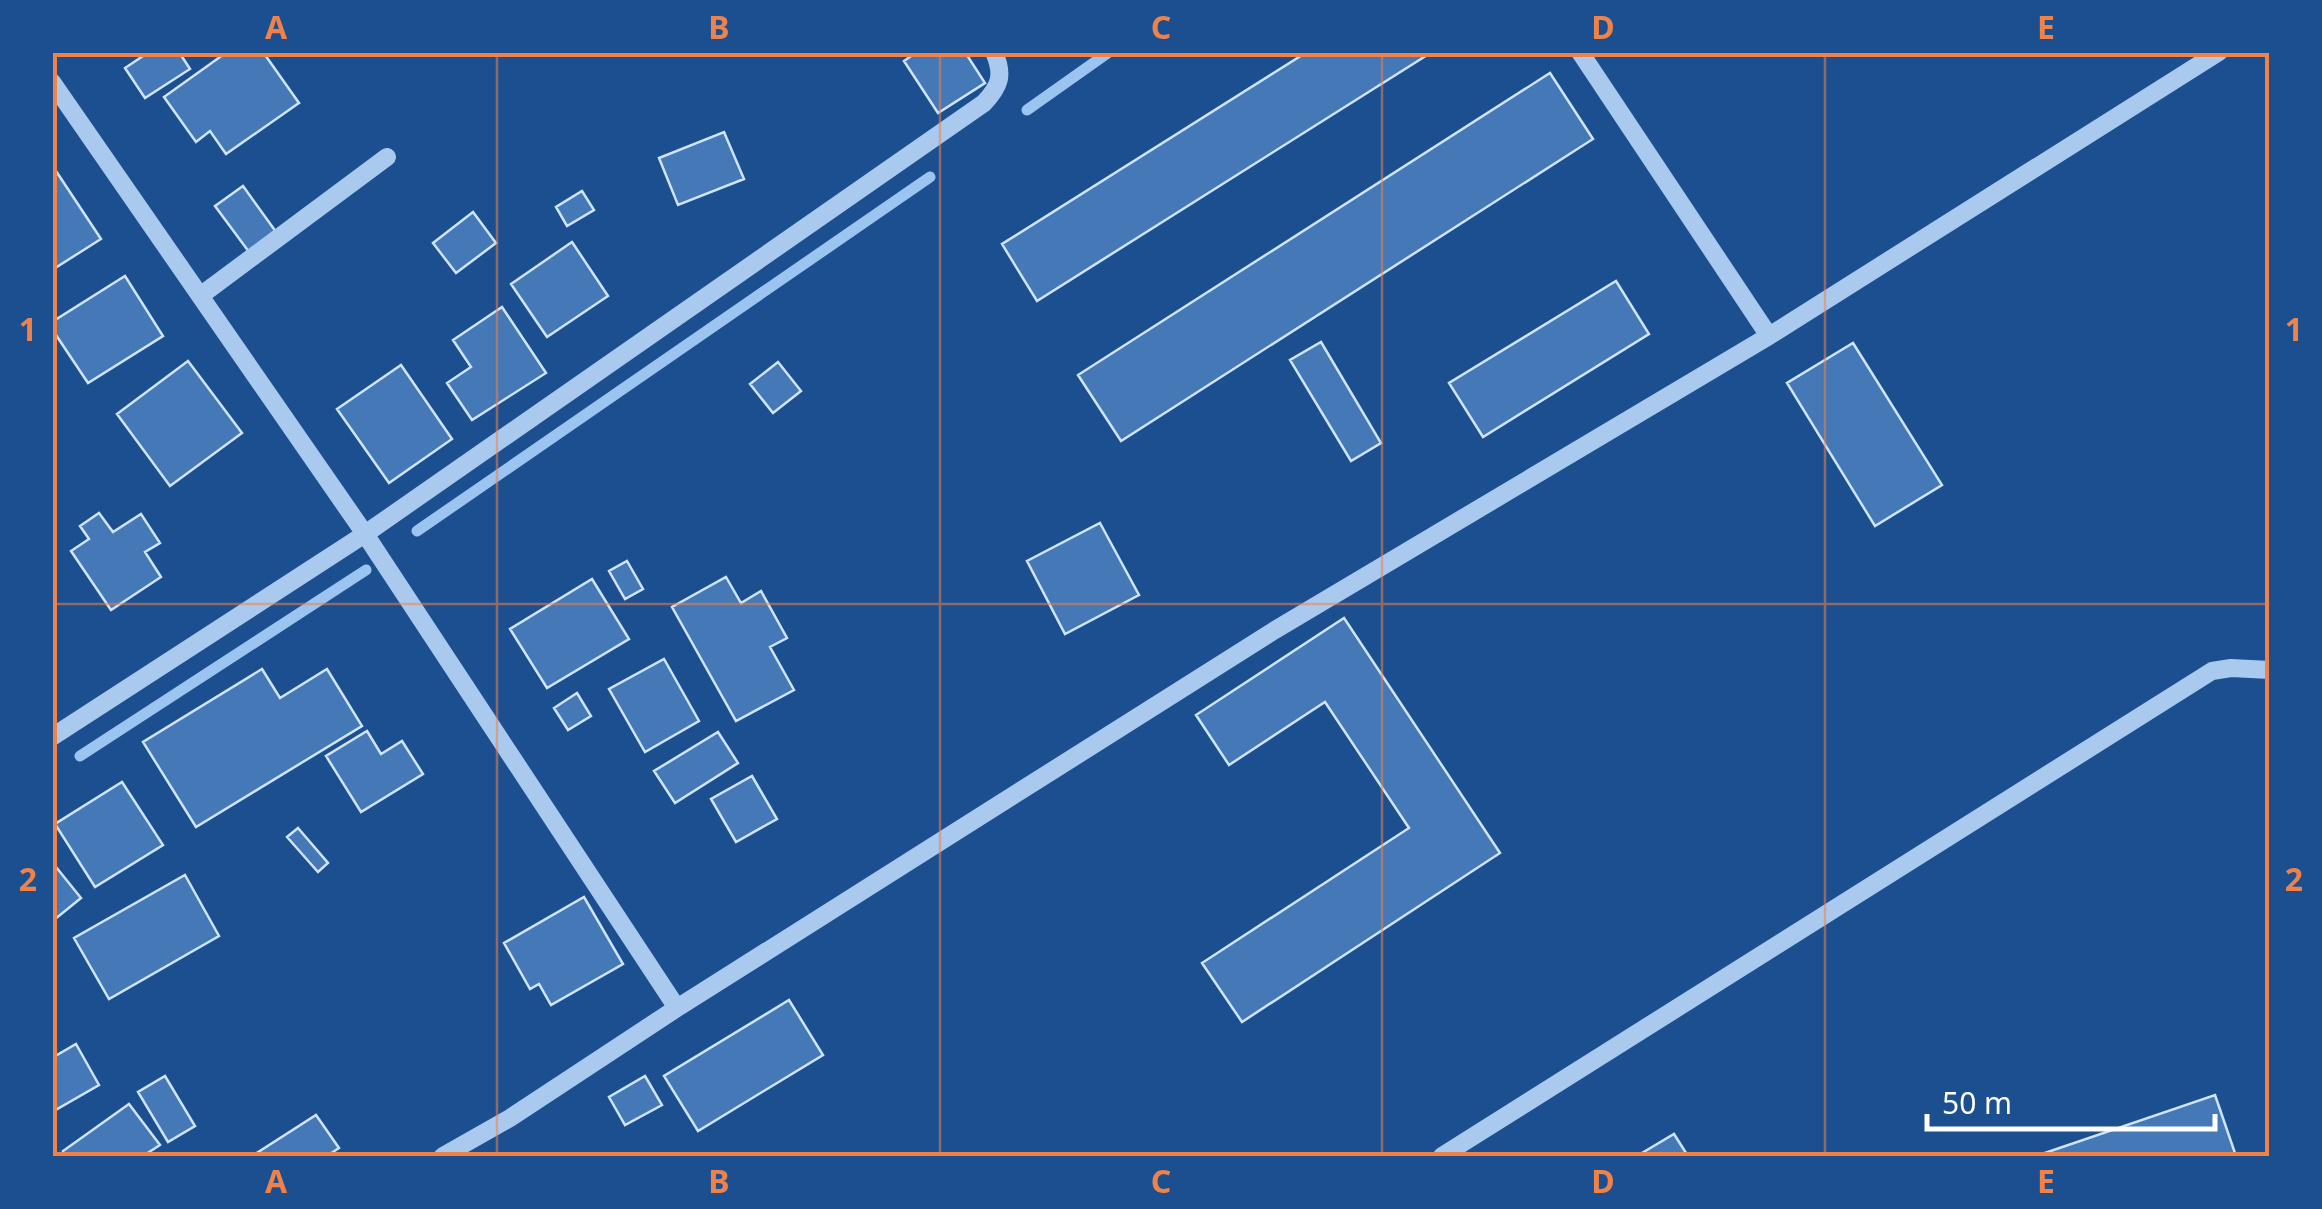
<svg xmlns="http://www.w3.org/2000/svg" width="2322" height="1209" font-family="'Noto Sans',sans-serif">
	<rect width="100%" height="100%" fill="#1b4f8f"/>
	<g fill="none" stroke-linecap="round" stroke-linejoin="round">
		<path stroke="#9cc4f0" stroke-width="11" d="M1027,110L1109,52
			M417,531L930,177
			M80,756L366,570"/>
	</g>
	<path fill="#4478b7" stroke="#cfe3fa" stroke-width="2.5" d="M149,52H179L190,69L145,98L125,68Z
		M227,52H263L299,103L226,154L210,131L196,142L164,97Z
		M917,52H965L985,83L938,113L904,61Z
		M1307,52H1432L1037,301L1002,244Z
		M1550,73L1593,139L1121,441L1078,375Z
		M724,132L744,179L678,205L659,158Z
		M52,165L101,239L52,270Z
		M243,186L279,236L252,256L215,206Z
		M582,191L594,210L567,226L556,207Z
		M473,212L496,243L456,273L433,243Z
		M572,242L608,296L547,337L511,284Z
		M125,276L163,336L88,383L52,329V322Z
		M1616,281L1649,334L1483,437L1449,383Z
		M502,307L546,373L472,420L447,383L471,367L453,340Z
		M1321,342L1381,443L1351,461L1290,360Z
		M1853,343L1942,485L1875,526L1787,383Z
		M188,361L242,433L170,486L117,414Z
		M778,362L801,391L773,413L750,384Z
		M401,365L452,439L389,483L337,409Z
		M99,513L113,532L141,514L160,543L145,552L161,577L111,610L71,551L89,539L80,526Z
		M1100,523L1139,595L1065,634L1027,561Z
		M627,561L643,589L625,599L609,571Z
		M726,577L741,603L761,591L787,638L770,647L794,690L736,721L672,607Z
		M592,579L629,639L547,688L510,629Z
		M1344,618L1500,853L1242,1022L1202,963L1409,828L1325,702L1229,765L1196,715Z
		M664,659L699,721L645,752L609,689Z
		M262,669L280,698L327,669L362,726L196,827L143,742Z
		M577,693L591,716L568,730L554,708Z
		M367,731L381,754L402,741L423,774L361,812L326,756Z
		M718,732L738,763L675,803L654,771Z
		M752,776L777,819L736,842L711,799Z
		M122,782L163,845L95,887L55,824Z
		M298,828L328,863L318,872L287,837Z
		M52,862L81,898L54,920L52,917Z
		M185,875L219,936L109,999L74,938Z
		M584,897L623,964L551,1005L539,984L530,989L504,943Z
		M789,1000L823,1055L698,1131L664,1076Z
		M76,1044L99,1085L52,1112V1058Z
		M165,1076L195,1126L168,1142L138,1092Z
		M645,1076L662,1105L625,1125L609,1097Z
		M2215,1095L2236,1156H2036Z
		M129,1104L160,1145L143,1156H66L63,1151Z
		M316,1115L339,1148L327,1156H252Z
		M1674,1134L1688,1156H1637Z"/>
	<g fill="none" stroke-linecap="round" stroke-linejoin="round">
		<path stroke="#a9c9ee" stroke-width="18" d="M1580,52L1769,336
			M52,82L365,534L677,1008
			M200,296L387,157
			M52,737L365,534L984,103C1000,86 1004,75 994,52
			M443,1156L510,1118L677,1008L1275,630L1769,336L2219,52
			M1442,1156L2212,671L2231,668L2270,670"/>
	</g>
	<path fill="none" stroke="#ee8249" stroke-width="2.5" stroke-opacity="0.55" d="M497,52V1156M940,52V1156M1382,52V1156M1825,52V1156M52,604H2270"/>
	<rect width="2322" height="1209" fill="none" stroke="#1b4f8f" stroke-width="110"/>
	<path d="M1927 1114v15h288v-15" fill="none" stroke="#ffffff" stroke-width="5"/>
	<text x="1942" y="1114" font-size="30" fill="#ffffff" stroke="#1b4f8f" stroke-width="8" paint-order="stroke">50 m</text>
	<rect x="55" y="55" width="2212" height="1099" fill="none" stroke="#ee8249" stroke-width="4"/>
	<g font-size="32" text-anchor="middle" font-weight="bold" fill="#ee8249">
		<text x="276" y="39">A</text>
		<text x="719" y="39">B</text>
		<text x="1161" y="39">C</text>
		<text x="1603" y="39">D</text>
		<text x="2046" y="39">E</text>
		<text x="28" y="341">1</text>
		<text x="2294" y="341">1</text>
		<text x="28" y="891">2</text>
		<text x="2294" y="891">2</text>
		<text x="276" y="1193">A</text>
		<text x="719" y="1193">B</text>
		<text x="1161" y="1193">C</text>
		<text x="1603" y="1193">D</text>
		<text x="2046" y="1193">E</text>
	</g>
</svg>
